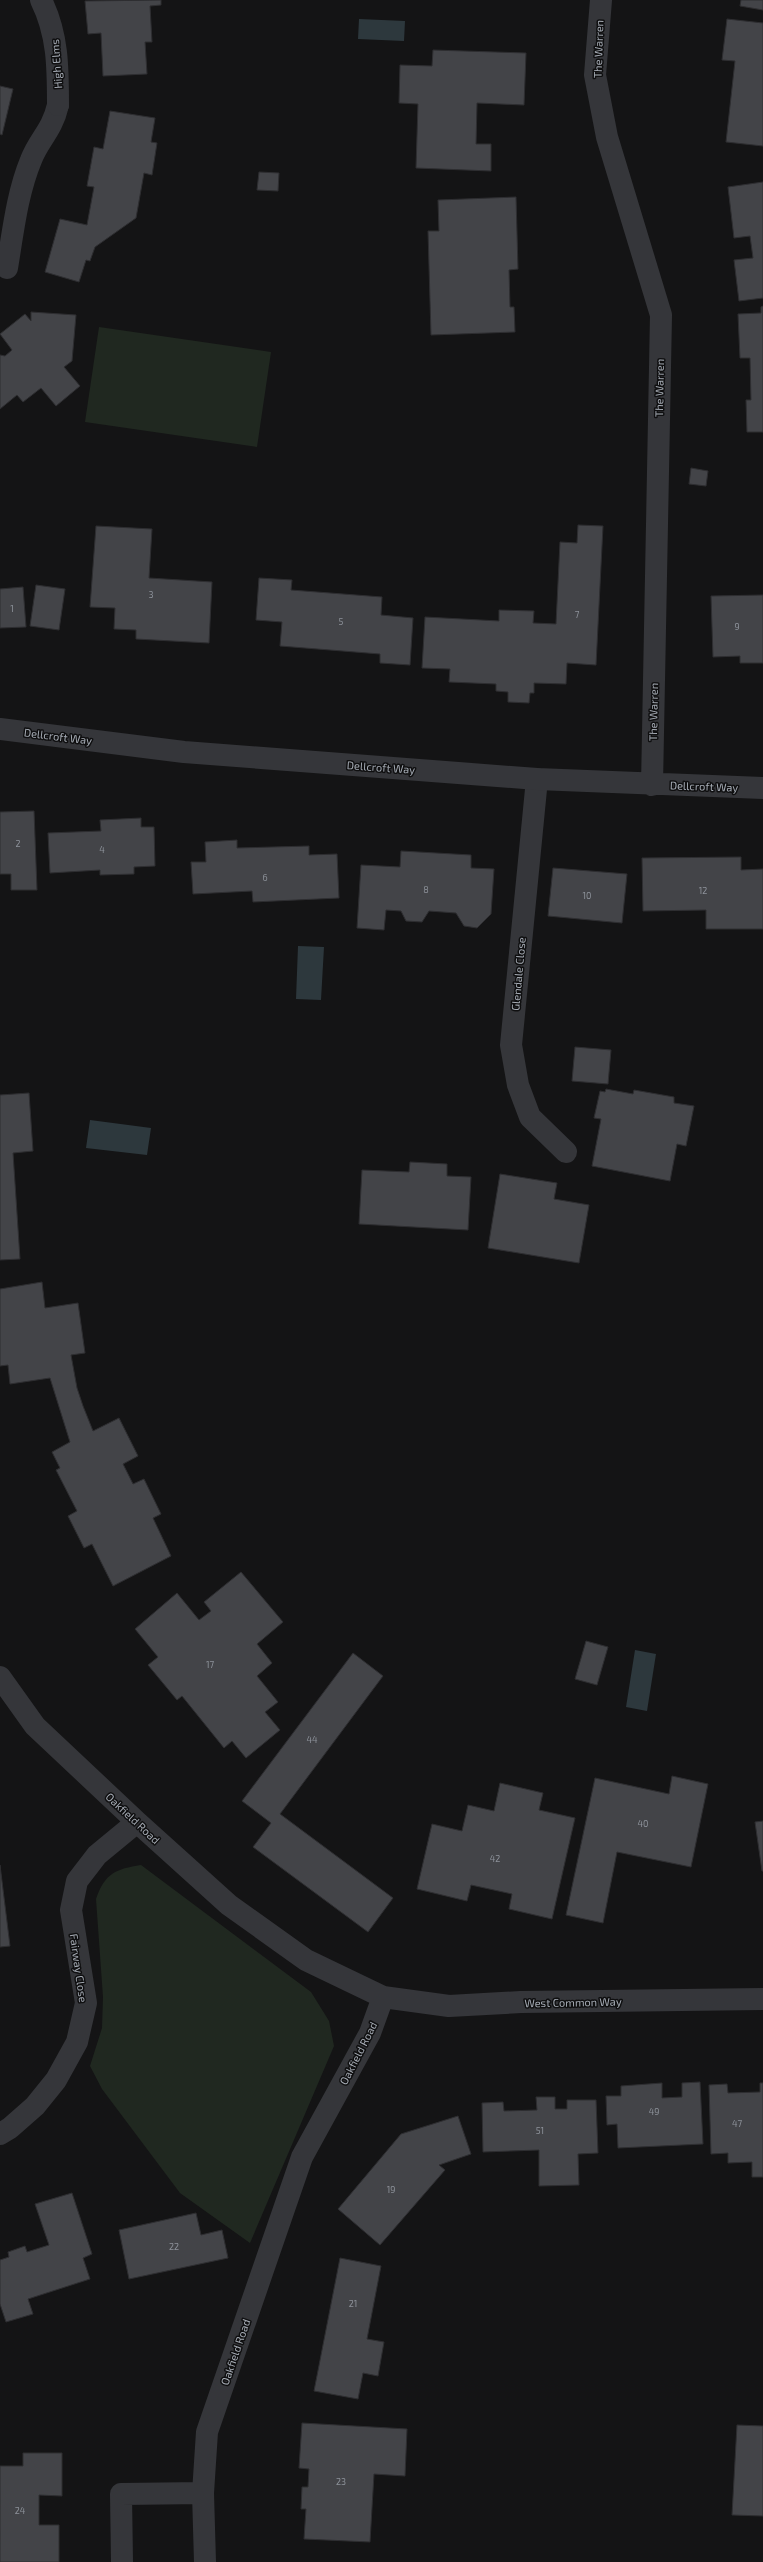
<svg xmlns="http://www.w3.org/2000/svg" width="763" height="2562" font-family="'Exo 2',sans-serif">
	<rect width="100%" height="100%" fill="#141415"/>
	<path fill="#202820" d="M99,327L271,352L257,447L85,422Z
		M141,1865L311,1992L329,2021L334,2046L250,2243L180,2193L102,2089L90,2066L102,2028L103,1997L96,1899C105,1873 116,1869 141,1865Z"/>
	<path fill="#2d383d" d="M359,19L405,21L404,41L358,39Z
		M298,946L324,947L321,1000L296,999Z
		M90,1120L151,1128L147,1155L86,1148Z
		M635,1650L656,1654L647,1711L626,1707Z"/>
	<path fill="#434448" stroke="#2e2e31" d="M161,0V5L150,6L152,42H145L147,74L103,76L101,33L88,34L85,1Z
		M741,0H763V10L740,6Z
		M727,19L763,23V146L726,142L735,61L722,60Z
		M433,50L526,53L524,105L477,103L476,144H491V171L416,168L418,104L399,103L400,65L432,66Z
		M0,86L13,89L2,135L0,134Z
		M110,111L155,118L151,142L157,143L152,175L144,173L136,218L95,247L90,261L86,260L79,282L45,272L60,219L87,225L94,187L87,186L94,147L103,149Z
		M259,172L279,173L278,191L257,190Z
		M763,182V298L739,301L734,260L753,258L750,236L734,238L728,187Z
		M516,197L518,269L509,270L510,307H514L515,332L431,335L428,231H439L438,200Z
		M763,306V432H747L746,400H751L750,358H740L738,314L761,313V307Z
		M31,312L76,315L72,361L64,367L80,386L56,406L41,388L23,402L17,395L0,409V355L5,356L12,350L0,334L25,314L31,321Z
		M691,468L708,471L706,486L689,484Z
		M578,525L603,526L596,665L567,663L566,684L534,683V693H530L529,703L508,702V692L496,691V684L449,682L450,669L422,668L425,617L499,621V610L534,611L533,623L556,624L560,542L577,543Z
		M96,526L152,529L149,578L212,582L209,643L136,639V630L114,629L115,608L90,607Z
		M259,578L292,580L291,590L382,597L381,615L413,618L410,665L380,663V654L280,646L282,622L256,620Z
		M36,585L65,589L59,630L30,626Z
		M23,587L26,627L0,628V589Z
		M763,595V663H740V656L713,657L711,596Z
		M34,811L37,890H11V874H0V812Z
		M141,818V827H154L155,866L134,867V874L100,875V870L50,873L48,833L101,831L100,820Z
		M237,840V848L309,846V855L337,854L339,898L253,902L252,891L193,894L191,862H206L205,842Z
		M401,851L471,855V868L494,869L491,914L477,928L464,926L456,913L429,911L422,922L406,921L401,911L386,910L384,930L357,928L361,865L400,867Z
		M741,857V870L763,869V929H706V910L643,911L642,858Z
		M553,868L627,874L622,923L548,916Z
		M575,1047L611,1050L608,1084L572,1081Z
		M606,1089L633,1094L634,1090L674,1097V1103L694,1106L686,1146L677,1144L670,1181L592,1166L601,1119L594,1118L600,1091L605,1092Z
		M29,1093L33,1151L13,1153L20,1259L0,1260V1095Z
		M410,1162L447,1164V1176L471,1177L468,1230L359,1224L362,1170L409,1172Z
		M500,1174L557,1183L554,1199L589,1205L579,1263L488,1248Z
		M42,1282L45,1308L78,1303L85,1353L71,1355L77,1388L83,1406L93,1431L119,1418L138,1456L123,1464L133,1484L144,1479L161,1514L153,1518L171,1556L113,1586L92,1544L84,1548L68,1516L77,1511L56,1470L60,1468L52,1452L70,1442L50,1378L10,1384L8,1365L0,1366V1289Z
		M241,1572L283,1622L257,1644L272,1663L257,1676L278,1702L265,1712L280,1730L246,1758L232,1741L224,1748L182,1696L177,1700L148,1665L158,1657L135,1629L177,1593L199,1620L211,1611L204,1602Z
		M586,1641L608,1647L597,1685L575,1679Z
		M353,1653L383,1676L280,1814L393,1898L368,1932L253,1847L271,1823L242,1801Z
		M672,1776L708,1784L691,1867L617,1852L603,1923L566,1915L595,1778L669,1794Z
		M500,1783L543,1793L539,1810L575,1818L552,1919L509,1909L512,1894L471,1885L467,1901L417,1889L432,1824L462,1831L468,1805L494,1811Z
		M763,1821V1871H762L755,1822Z
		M0,1865L10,1946L0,1947Z
		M700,2082L703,2144L618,2148L617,2124L607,2125L606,2096H621V2086L662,2083V2098L682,2097V2083Z
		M760,2083H763V2177H752V2162L728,2163V2153L711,2154L709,2085L727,2084L728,2093L760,2092Z
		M536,2097H555V2109H567V2100H596L598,2153L578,2154L579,2185L539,2186V2150L483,2152L482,2103L503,2102L504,2111L537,2110Z
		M458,2116L471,2154L439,2165L445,2170L380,2245L338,2209L401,2134Z
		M72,2193L92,2254L83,2258L90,2279L28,2299L33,2314L6,2322L0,2304V2260L9,2257L8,2252L25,2246L27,2252L49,2245L35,2204Z
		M196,2213L201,2235L222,2230L228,2258L129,2279L119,2230Z
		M340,2258L381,2266L367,2339L384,2342L378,2376L363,2373L358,2399L314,2391Z
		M302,2423L407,2429L405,2476L374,2474L370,2542L304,2539L306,2509H301L302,2487H308L309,2469L299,2468Z
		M737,2425L763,2426V2516L732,2515Z
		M23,2453H62V2496L39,2495V2525H59V2562H0V2466H23Z"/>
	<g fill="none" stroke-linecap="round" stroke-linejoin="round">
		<path stroke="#35363a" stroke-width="22" d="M7,268C13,232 17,194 31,160C39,139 52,131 58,105
			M537,779L511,1045L518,1085L530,1117L566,1152"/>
		<path stroke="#35363a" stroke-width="22" d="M41,0C58,34 58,68 58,105
			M601,0L595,75L607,137L661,315L652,785
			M0,729L184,752L537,779L763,788
			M0,1677L35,1726L137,1822L229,1905L306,1960L383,1997L449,2006L521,2002L763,1999
			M0,2134L10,2128L35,2106L56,2080L77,2042L86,2003L71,1910L77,1881L97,1855L137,1822
			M122,2562L121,2494L203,2493
			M205,2562L203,2493L207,2432L302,2157L370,2033L383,1997"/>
	</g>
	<g text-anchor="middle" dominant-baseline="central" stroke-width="3" stroke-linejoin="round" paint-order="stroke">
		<g font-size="9" fill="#8d929a">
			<text x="151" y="594">3</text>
			<text x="12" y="608">1</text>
			<text x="577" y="614">7</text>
			<text x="341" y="621">5</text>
			<text x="737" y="626">9</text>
			<text x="18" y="843">2</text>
			<text x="102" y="849">4</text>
			<text x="265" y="877">6</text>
			<text x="426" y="889">8</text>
			<text x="703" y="890">12</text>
			<text x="587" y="895">10</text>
			<text x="210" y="1664">17</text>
			<text x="312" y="1739">44</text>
			<text x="643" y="1823">40</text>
			<text x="495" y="1858">42</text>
			<text x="654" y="2111">49</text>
			<text x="737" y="2123">47</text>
			<text x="540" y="2130">51</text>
			<text x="391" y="2189">19</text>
			<text x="174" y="2246">22</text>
			<text x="353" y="2303">21</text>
			<text x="341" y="2481">23</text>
			<text x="20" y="2510">24</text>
		</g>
		<g font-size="11" fill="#a6acb5" stroke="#0f0f10">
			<text transform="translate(598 49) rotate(-88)">The Warren</text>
			<text transform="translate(56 64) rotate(-94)">High Elms</text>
			<text transform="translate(659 388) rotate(-89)">The Warren</text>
			<text transform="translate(653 712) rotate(-89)">The Warren</text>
			<text transform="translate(58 736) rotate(7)">Dellcroft Way</text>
			<text transform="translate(381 767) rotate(4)">Dellcroft Way</text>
			<text transform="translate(704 786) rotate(2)">Dellcroft Way</text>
			<text transform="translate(518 974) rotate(-85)">Glendale Close</text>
			<text transform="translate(133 1818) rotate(43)">Oakfield Road</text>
			<text transform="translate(79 1968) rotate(82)">Fairway Close</text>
			<text transform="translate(573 2002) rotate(-1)">West Common Way</text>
			<text transform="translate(358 2053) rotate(-63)">Oakfield Road</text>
			<text transform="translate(235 2352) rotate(-71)">Oakfield Road</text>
		</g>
	</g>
</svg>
